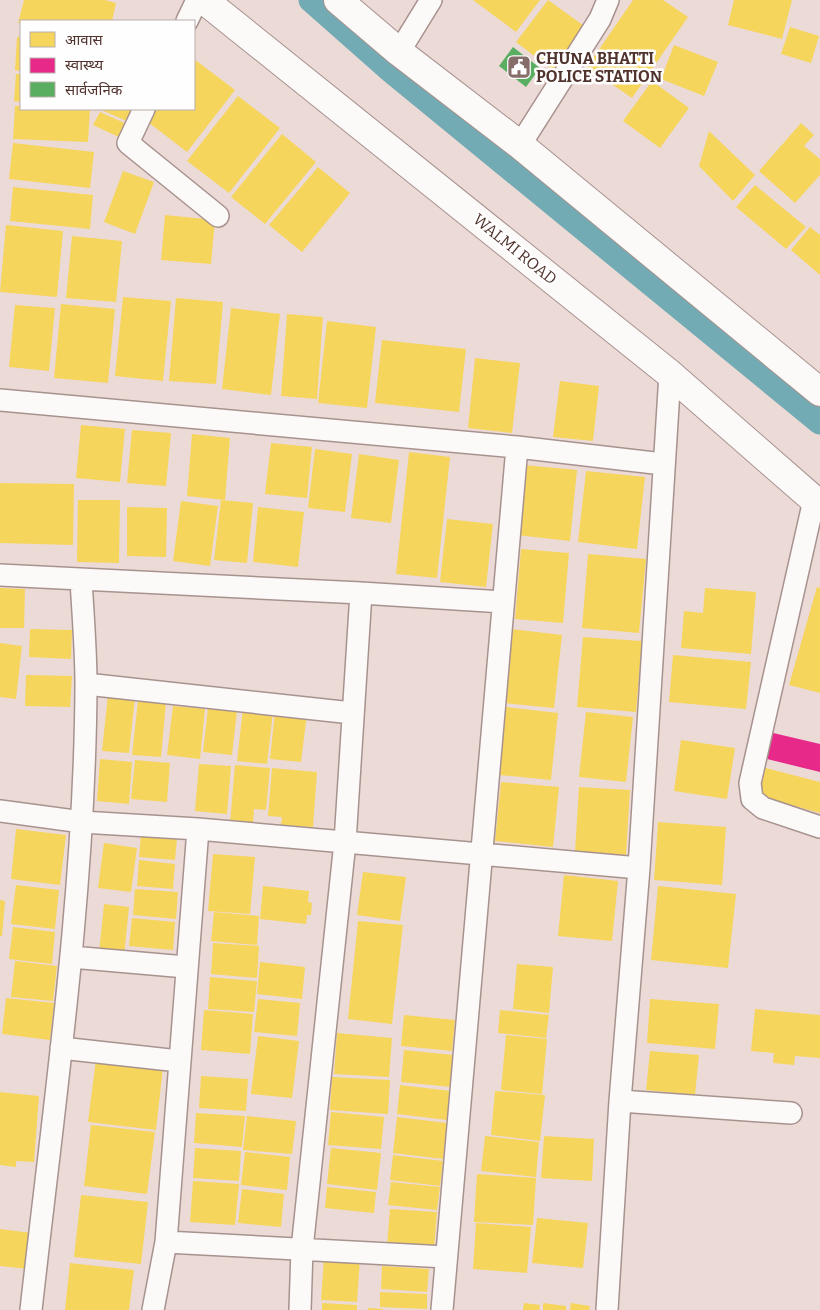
<svg xmlns="http://www.w3.org/2000/svg" width="820" height="1310" font-family="Bitter,'Noto Sans Devanagari',serif">
	<rect width="100%" height="100%" fill="#ecdad7"/>
	<path fill="#f6d55c" d="M24,0H105L116,3L112,21H21V23H18Z
		M473,0H540L516,32Z
		M548,0L587,28L554,71L516,42Z
		M633,0H663L688,17L632,98L587,67Z
		M734,0H792L782,39L728,25Z
		M790,27L819,36L811,63L781,54Z
		M17,37H21V71L15,70Z
		M674,45L718,62L704,96L661,79Z
		M194,59L235,90L187,152L144,119L152,109H194Z
		M16,74H21V102L14,101Z
		M652,81L689,108L660,148L623,121Z
		M238,96L280,128L229,193L187,161Z
		M15,106H21V109H90L88,142L13,139Z
		M99,109H138L131,123Z
		M100,112L131,126L125,140L93,125Z
		M801,123L814,135L804,146L820,159V175L795,203L759,171Z
		M709,131L755,175L733,201L699,166Z
		M282,134L316,162L265,224L231,197Z
		M13,143L94,152L90,188L9,179Z
		M318,167L350,193L302,252L269,225Z
		M123,171L154,182L135,234L104,222Z
		M755,185L806,227L786,249L736,207Z
		M13,187L93,195L90,229L10,221Z
		M165,215L215,220L211,264L161,260Z
		M6,225L63,231L57,297L0,292Z
		M810,227L820,235V275L791,250Z
		M72,236L122,241L116,302L66,298Z
		M123,297L171,301L163,381L115,376Z
		M176,298L223,302L216,384L169,381Z
		M61,304L115,309L108,383L54,378Z
		M15,305L55,308L49,371L9,367Z
		M231,308L280,314L271,395L222,389Z
		M287,314L323,317L317,399L281,396Z
		M327,321L376,327L367,408L318,403Z
		M382,340L466,349L459,412L375,403Z
		M475,358L520,363L512,433L468,428Z
		M560,381L599,386L593,441L553,437Z
		M81,425L125,429L120,482L76,478Z
		M132,430L171,433L166,486L127,483Z
		M192,434L230,438L225,500L187,496Z
		M271,443L312,447L307,498L265,494Z
		M315,449L352,454L345,512L308,508Z
		M409,452L450,457L437,578L396,574Z
		M359,454L399,460L391,523L351,518Z
		M524,465L577,470L570,541L516,535Z
		M586,471L645,477L637,549L578,542Z
		M0,483L74,484L73,545L0,543Z
		M78,500H120L119,563L77,562Z
		M221,500L253,503L247,563L214,560Z
		M181,501L218,506L210,566L173,561Z
		M127,507L167,508L166,557L127,556Z
		M258,507L304,512L298,567L253,562Z
		M447,519L493,524L486,587L440,582Z
		M521,549L569,553L563,623L515,619Z
		M588,554L646,559L639,633L582,628Z
		M817,587L820,588V693L789,685Z
		M0,588L25,589L24,628H0Z
		M705,588L756,592L751,654L681,648L684,611L703,613Z
		M30,629L72,630L71,659L29,657Z
		M511,629L562,635L554,708L504,703Z
		M583,637L642,641L636,712L577,707Z
		M0,643L22,646L16,699L0,697Z
		M673,655L751,662L746,709L669,702Z
		M26,675L72,676L70,707L25,706Z
		M108,695L135,698L129,753L102,751Z
		M209,699L238,702L232,755L203,752Z
		M138,700L166,703L161,757L132,755Z
		M173,706L205,709L200,759L167,755Z
		M506,707L558,713L551,780L499,775Z
		M243,708L273,712L267,764L237,761Z
		M275,711L307,714L301,762L270,759Z
		M586,712L633,717L626,782L579,777Z
		M681,740L735,748L727,799L674,791Z
		M100,759L132,762L129,804L97,801Z
		M135,760L170,763L167,802L131,799Z
		M199,764L231,766L227,814L195,811Z
		M235,765L270,768L266,810L254,809L253,825L230,823Z
		M762,767L820,782V813L754,795Z
		M272,768L317,772L313,827L281,825L282,817L268,816Z
		M501,782L559,787L553,847L495,841Z
		M579,787L630,790L626,855L575,852Z
		M658,822L726,827L722,885L654,880Z
		M16,829L66,835L60,885L11,879Z
		M141,835L177,839L175,860L139,857Z
		M104,843L137,848L131,892L98,888Z
		M213,854L255,857L250,914L208,911Z
		M139,860L175,864L173,889L137,886Z
		M363,872L406,877L400,921L357,915Z
		M564,875L618,881L612,941L558,936Z
		M16,885L59,890L55,929L11,924Z
		M263,886L309,891L308,902L312,903L311,915H307L306,924L260,919Z
		M658,886L736,894L728,968L651,960Z
		M135,889L178,892L176,919L133,915Z
		M0,900L5,901L2,936H0Z
		M104,904L129,907L124,956L99,953Z
		M214,912L259,916L257,945L211,941Z
		M132,918L175,922L173,950L129,946Z
		M358,921L403,925L392,1024L348,1019Z
		M13,927L55,932L52,964L9,959Z
		M213,943L259,946L257,978L211,974Z
		M15,961L57,966L53,1001L11,997Z
		M260,962L305,967L302,999L257,994Z
		M517,964L553,967L549,1013L513,1009Z
		M210,977L257,981L254,1012L208,1009Z
		M6,998L54,1003L50,1040L2,1034Z
		M258,999L300,1003L297,1036L254,1032Z
		M650,999L719,1004L715,1049L647,1043Z
		M755,1009L820,1015V1058L795,1056L794,1065L773,1063L774,1053L751,1051Z
		M204,1010L253,1014L250,1054L201,1050Z
		M500,1010L549,1015L546,1038L498,1033Z
		M404,1015L455,1020L452,1051L401,1046Z
		M337,1033L392,1038L389,1077L334,1074Z
		M506,1035L547,1039L542,1094L501,1090Z
		M258,1036L299,1041L292,1098L251,1094Z
		M404,1050L454,1055L451,1087L401,1082Z
		M650,1051L699,1055L695,1095L646,1090Z
		M96,1059L163,1067L156,1130L88,1122Z
		M201,1076L248,1079L246,1111L199,1108Z
		M332,1077L390,1080L388,1114L330,1110Z
		M400,1085L451,1091L447,1120L397,1114Z
		M495,1091L545,1095L540,1141L491,1135Z
		M0,1092L39,1096L34,1162L16,1161V1167L0,1165Z
		M331,1112L384,1117L381,1149L328,1145Z
		M196,1113L245,1116L242,1147L194,1143Z
		M247,1116L296,1121L292,1154L243,1150Z
		M397,1117L447,1123L443,1159L393,1153Z
		M91,1125L155,1132L147,1194L84,1186Z
		M485,1136L539,1142L536,1177L481,1171Z
		M544,1136L594,1139L592,1181L541,1178Z
		M195,1148L241,1151L239,1181L193,1178Z
		M331,1148L381,1153L377,1190L327,1184Z
		M245,1152L290,1157L287,1190L241,1185Z
		M393,1155L443,1161L440,1186L390,1180Z
		M477,1174L536,1178L533,1225L474,1222Z
		M193,1181L239,1184L235,1225L190,1222Z
		M391,1182L440,1187L437,1210L388,1205Z
		M327,1187L376,1192L374,1213L325,1208Z
		M242,1189L284,1194L281,1227L238,1223Z
		M81,1195L148,1202L141,1264L74,1257Z
		M390,1209L437,1212L434,1249L387,1245Z
		M537,1218L588,1223L583,1268L532,1263Z
		M476,1223L531,1227L527,1273L473,1269Z
		M0,1229L32,1233L28,1269L0,1266Z
		M324,1258L360,1260L357,1302L321,1300Z
		M70,1263L134,1270L129,1310H65Z
		M382,1266L429,1269L427,1292L381,1289Z
		M380,1292L427,1294V1309L380,1307Z
		M322,1303L357,1305V1310H322Z
		M524,1303L540,1305L539,1310H523Z
		M543,1303L566,1306V1310H543Z
		M571,1303L590,1306L589,1310H570Z
		M368,1308L383,1309V1310H368Z"/>
	<path fill="#e7298a" d="M769,732L820,744V772L763,758Z"/>
	<path fill="#5aae61" d="M513,47L540,68L526,87L499,66Z"/>
	<g fill="none" stroke-linecap="round" stroke-linejoin="round">
		<path stroke="#72abb3" stroke-width="25" d="M311,0L388,68L820,422"/>
		<g stroke="#a7928e" stroke-width="24">
			<path id="street" d="M187,21L197,0
				M399,52L431,0
				M144,109L128,143L218,216
				M520,145L600,19L608,0
				M0,400L517,447L663,464
				M814,500L750,783L752,799L763,808L820,827
				M0,575L361,593L503,602
				M86,684L352,713
				M0,811L82,822L198,829L639,868
				M71,957L186,967
				M61,1048L179,1061
				M620,1101L791,1113
				M166,1242L446,1257
				M31,1310C54,1103 85,894 86,685C86,650 83,615 81,580
				M153,1310L166,1242L198,829
				M300,1310L302,1249L345,842L361,593
				M442,1310L517,447
				M607,1310L620,1101L639,868L670,374"/>
		</g>
		<g stroke="#a7928e" stroke-width="30">
			<path id="secondary" d="M204,0L670,374L820,505
				M338,0L399,52L520,145L820,392"/>
		</g>
		<use href="#street" stroke="#fcf9f9" stroke-width="21"/>
		<use href="#secondary" stroke="#fcf9f9" stroke-width="28"/>
	</g>
	<defs>
		<g id="civic-square" transform="scale(1.25)"><rect x="-9" y="-9" width="18" height="18" rx="4" fill="#876d69" stroke="#fefefe"/><path d="M-.6-6.5H3V-4.5H.6V-3L4-1V1h2V6H-6V1h2V-1L-.6-3ZM-1.2 2.5V6h2.4V2.5Z" fill="#fff"/></g>
	</defs>
	<g fill-rule="evenodd">
		<use href="#civic-square" x="519" y="67"/>
	</g>
	<g text-anchor="middle" dominant-baseline="central" stroke-width="5" stroke-linejoin="round" paint-order="stroke">
		<g font-size="16" font-weight="bold" fill="#51332e" stroke="#fefefe" text-anchor="start">
			<text x="536" y="58">CHUNA BHATTI<tspan x="536" dy="18">POLICE STATION</tspan></text>
		</g>
		<g font-size="16" fill="#51332e" stroke="#fefefe">
			<text transform="translate(515 249) rotate(39)">WALMI ROAD</text>
		</g>
	</g>
	<rect x="20" y="20" width="175" height="90" fill="#fefefe" stroke="#b9adab"/>
	<rect x="30" y="32" width="25" height="15" fill="#f6d55c" stroke="#b9adab"/>
	<text x="65" y="45" font-size="15" fill="#51332e">आवास</text>
	<rect x="30" y="58" width="25" height="15" fill="#e7298a" stroke="#b9adab"/>
	<text x="65" y="70" font-size="15" fill="#51332e">स्वास्थ्य</text>
	<rect x="30" y="82" width="25" height="15" fill="#5aae61" stroke="#b9adab"/>
	<text x="65" y="95" font-size="15" fill="#51332e">सार्वजनिक</text>
</svg>
